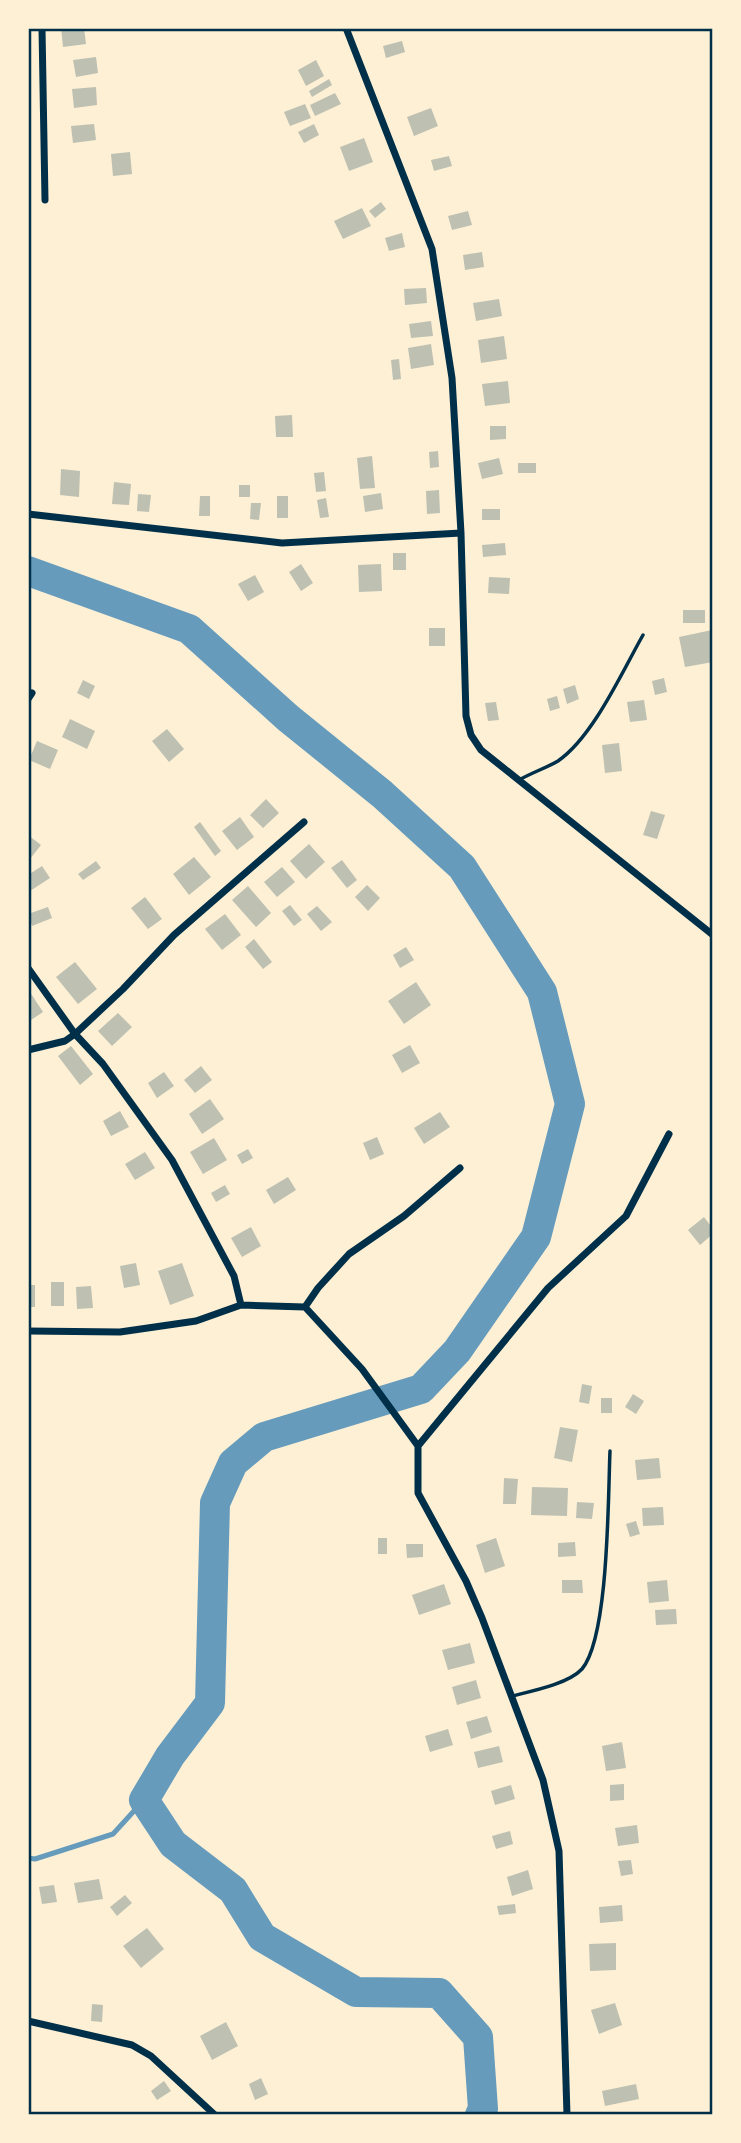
<svg xmlns="http://www.w3.org/2000/svg" width="741" height="2143" font-family="Bitter,serif">
	<rect width="100%" height="100%" fill="#fdf0d5"/>
	<g fill="none" stroke-linecap="round" stroke-linejoin="round">
		<path stroke="#669bbc" stroke-width="5" d="M28,1858L35,1859L113,1834L144,1800"/>
		<path stroke="#669bbc" stroke-width="30" d="M28,571L189,629L288,718L382,794L462,867L542,992L570,1104L536,1237L457,1351L421,1389L264,1437L233,1463L215,1503L210,1703L170,1756L144,1800L173,1844L233,1890L262,1937L356,1992L439,1993L478,2037L483,2109L480,2115"/>
	</g>
	<path fill="#bec0b2" d="M61,28H84L86,44L63,47Z
		M402,41L405,52L386,58L383,46Z
		M96,57L98,73L76,77L73,60Z
		M316,60L324,76L306,86L298,70Z
		M329,79L332,85L312,97L309,91Z
		M96,87L97,105L74,108L72,89Z
		M335,93L341,104L315,116L310,105Z
		M305,104L311,118L290,126L284,112Z
		M431,108L438,126L414,136L407,117Z
		M94,124L96,140L73,143L71,126Z
		M314,124L319,135L304,143L298,132Z
		M364,138L373,162L349,171L340,147Z
		M130,152L132,174L113,176L111,154Z
		M449,156L452,166L434,171L431,160Z
		M381,202L386,209L375,218L369,211Z
		M362,208L371,226L343,239L334,221Z
		M468,211L472,225L452,230L448,216Z
		M402,233L405,247L389,251L385,238Z
		M482,252L484,267L465,270L463,255Z
		M426,288L427,303L405,305L404,289Z
		M499,299L502,316L476,321L473,303Z
		M431,321L433,336L411,338L409,324Z
		M504,336L507,359L481,363L478,340Z
		M431,344L434,365L411,369L408,348Z
		M399,359L401,379L393,380L391,360Z
		M508,381L510,403L485,406L482,384Z
		M292,415L293,437H276L275,416Z
		M490,426H506V439L490,440Z
		M438,451L439,467L430,468L429,452Z
		M372,456L375,488L360,489L357,458Z
		M499,458L503,474L482,479L478,463Z
		M518,463H536V473H518Z
		M61,469L80,471L79,497L60,495Z
		M324,472L326,491L316,492L314,473Z
		M114,482L131,484L129,505L112,504Z
		M239,485H250V497H239Z
		M439,490L440,513L427,514L426,491Z
		M381,493L383,509L365,512L363,496Z
		M138,494L151,495L149,512L137,511Z
		M200,496H210V516H199Z
		M277,496H288V518H277Z
		M326,498L329,517L320,518L317,500Z
		M251,503H261L259,520L250,519Z
		M482,509H500V520H482Z
		M505,543L506,555L483,557L482,545Z
		M393,553H406V570H393Z
		M301,564L313,583L301,591L289,572Z
		M381,564L382,591L359,592L358,565Z
		M255,575L264,592L248,601L238,584Z
		M489,577L510,578L509,594L488,593Z
		M683,610H705V623H683Z
		M429,628H445V646H429Z
		M712,630L713,662L685,667L679,637Z
		M664,678L667,692L655,695L652,681Z
		M83,680L95,686L89,699L77,693Z
		M575,685L579,699L567,704L563,689Z
		M557,696L560,708L550,711L547,699Z
		M644,700L647,720L630,722L627,702Z
		M496,702L499,720L488,721L485,703Z
		M70,719L95,731L87,749L62,737Z
		M167,729L184,749L169,762L152,741Z
		M37,741L58,750L50,769L29,760Z
		M619,743L622,771L605,773L602,745Z
		M266,799L279,813L263,828L250,815Z
		M651,811L665,815L657,839L643,835Z
		M240,817L254,837L237,850L222,831Z
		M200,822L221,851L215,856L194,827Z
		M28,835L41,845L30,859L28,858Z
		M309,844L325,862L306,879L290,861Z
		M194,857L211,877L189,895L173,874Z
		M342,860L357,880L347,888L331,868Z
		M96,861L101,868L83,880L78,874Z
		M42,866L50,878L30,891L28,875Z
		M282,867L295,882L277,897L264,882Z
		M367,885L380,898L368,911L355,897Z
		M248,886L271,913L256,927L232,900Z
		M145,897L162,919L148,929L131,908Z
		M290,905L302,920L294,926L282,911Z
		M317,906L332,922L321,931L307,914Z
		M48,907L52,918L32,926L28,914Z
		M225,914L241,935L222,950L205,929Z
		M254,939L272,962L263,969L245,947Z
		M406,947L414,960L400,968L393,955Z
		M75,962L97,989L78,1004L56,977Z
		M416,982L431,1005L404,1024L388,1001Z
		M28,989L43,1012L28,1022Z
		M118,1013L132,1027L112,1046L98,1031Z
		M410,1045L420,1063L402,1073L392,1055Z
		M71,1046L93,1074L80,1085L58,1056Z
		M201,1066L212,1080L195,1093L184,1080Z
		M164,1072L174,1086L157,1098L148,1083Z
		M210,1099L224,1119L202,1134L189,1114Z
		M120,1111L129,1127L111,1136L103,1121Z
		M440,1112L450,1127L424,1144L414,1128Z
		M377,1137L384,1154L370,1160L363,1143Z
		M214,1138L227,1160L203,1174L190,1152Z
		M248,1149L253,1158L242,1164L237,1155Z
		M145,1152L155,1168L135,1180L125,1164Z
		M288,1177L296,1190L274,1204L266,1190Z
		M225,1185L230,1194L216,1202L211,1193Z
		M704,1217L713,1229V1234L700,1245L688,1230Z
		M251,1227L261,1246L242,1257L231,1238Z
		M136,1263L140,1285L124,1288L120,1266Z
		M182,1263L194,1296L170,1305L158,1271Z
		M51,1282H64V1306H51Z
		M28,1285H35V1307H28Z
		M91,1286L93,1308L77,1309L76,1287Z
		M582,1384L592,1386L589,1404L579,1402Z
		M633,1394L644,1401L636,1414L625,1407Z
		M601,1398H612V1413H601Z
		M560,1427L578,1430L572,1462L554,1458Z
		M659,1458L661,1478L637,1480L635,1460Z
		M504,1478L518,1479L516,1504H503Z
		M532,1487L568,1488L567,1516L531,1515Z
		M577,1502L594,1503L592,1519L576,1518Z
		M663,1507L664,1525L643,1526L642,1508Z
		M636,1521L640,1534L630,1537L626,1524Z
		M378,1538H387V1554H378Z
		M496,1538L505,1566L485,1573L476,1545Z
		M575,1542L576,1556L558,1557V1543Z
		M406,1544H423V1557L407,1558Z
		M562,1580H582L583,1593H562Z
		M667,1580L669,1601L649,1603L647,1582Z
		M444,1584L451,1604L419,1615L412,1595Z
		M676,1609L677,1624L656,1625L655,1610Z
		M470,1643L475,1663L448,1670L442,1650Z
		M476,1680L481,1698L457,1705L452,1687Z
		M487,1716L492,1732L471,1739L466,1722Z
		M448,1729L453,1745L430,1752L425,1736Z
		M622,1742L626,1768L606,1771L602,1746Z
		M499,1746L503,1762L478,1768L474,1752Z
		M624,1784V1800L610,1801V1785Z
		M511,1785L515,1799L495,1805L491,1791Z
		M637,1825L639,1843L618,1846L615,1828Z
		M510,1831L513,1844L496,1849L492,1836Z
		M631,1860L633,1874L621,1876L618,1861Z
		M528,1870L533,1889L512,1896L507,1877Z
		M99,1879L103,1899L78,1903L74,1883Z
		M54,1885L57,1902L42,1904L39,1887Z
		M125,1895L132,1903L117,1916L110,1907Z
		M515,1904L516,1913L499,1915L497,1906Z
		M622,1905L623,1921L600,1923L599,1907Z
		M147,1928L164,1949L141,1968L123,1946Z
		M616,1943V1970L590,1971L589,1944Z
		M615,2003L622,2025L599,2034L591,2010Z
		M92,2004L103,2005L102,2022L91,2021Z
		M226,2022L238,2046L212,2060L200,2036Z
		M261,2078L268,2094L255,2100L249,2084Z
		M164,2081L171,2091L157,2100L151,2091Z
		M636,2084L639,2099L605,2106L602,2091Z"/>
	<g fill="none" stroke-linecap="round" stroke-linejoin="round">
		<path stroke="#003049" stroke-width="3.5" d="M519,780C531,773 546,768 558,761C593,737 622,672 643,635
			M512,1696C532,1691 568,1684 582,1669C609,1637 608,1496 610,1451"/>
		<path stroke="#003049" stroke-width="7" d="M42,28L45,200
			M346,28L432,249L452,378L461,533L466,716L471,735L481,750L713,935
			M28,514L282,543L461,533
			M28,699L32,693
			M28,968L75,1034L103,1064L172,1160L234,1276L241,1305
			M28,1050L65,1041L75,1034L123,989L174,935L304,822
			M305,1307L362,1369L418,1446
			M28,1331L120,1332L196,1321L241,1305L305,1307L318,1288L349,1254L404,1216L460,1168
			M28,2021L132,2045L151,2056L215,2115
			M567,2115L559,1851L543,1780L482,1618L466,1581L418,1493V1446L548,1288L626,1216L669,1134"/>
	</g>
	<rect width="741" height="2143" fill="none" stroke="#fdf0d5" stroke-width="60"/>
	<rect x="30" y="30" width="681" height="2083" fill="none" stroke="#003049" stroke-width="2.5"/>
</svg>
